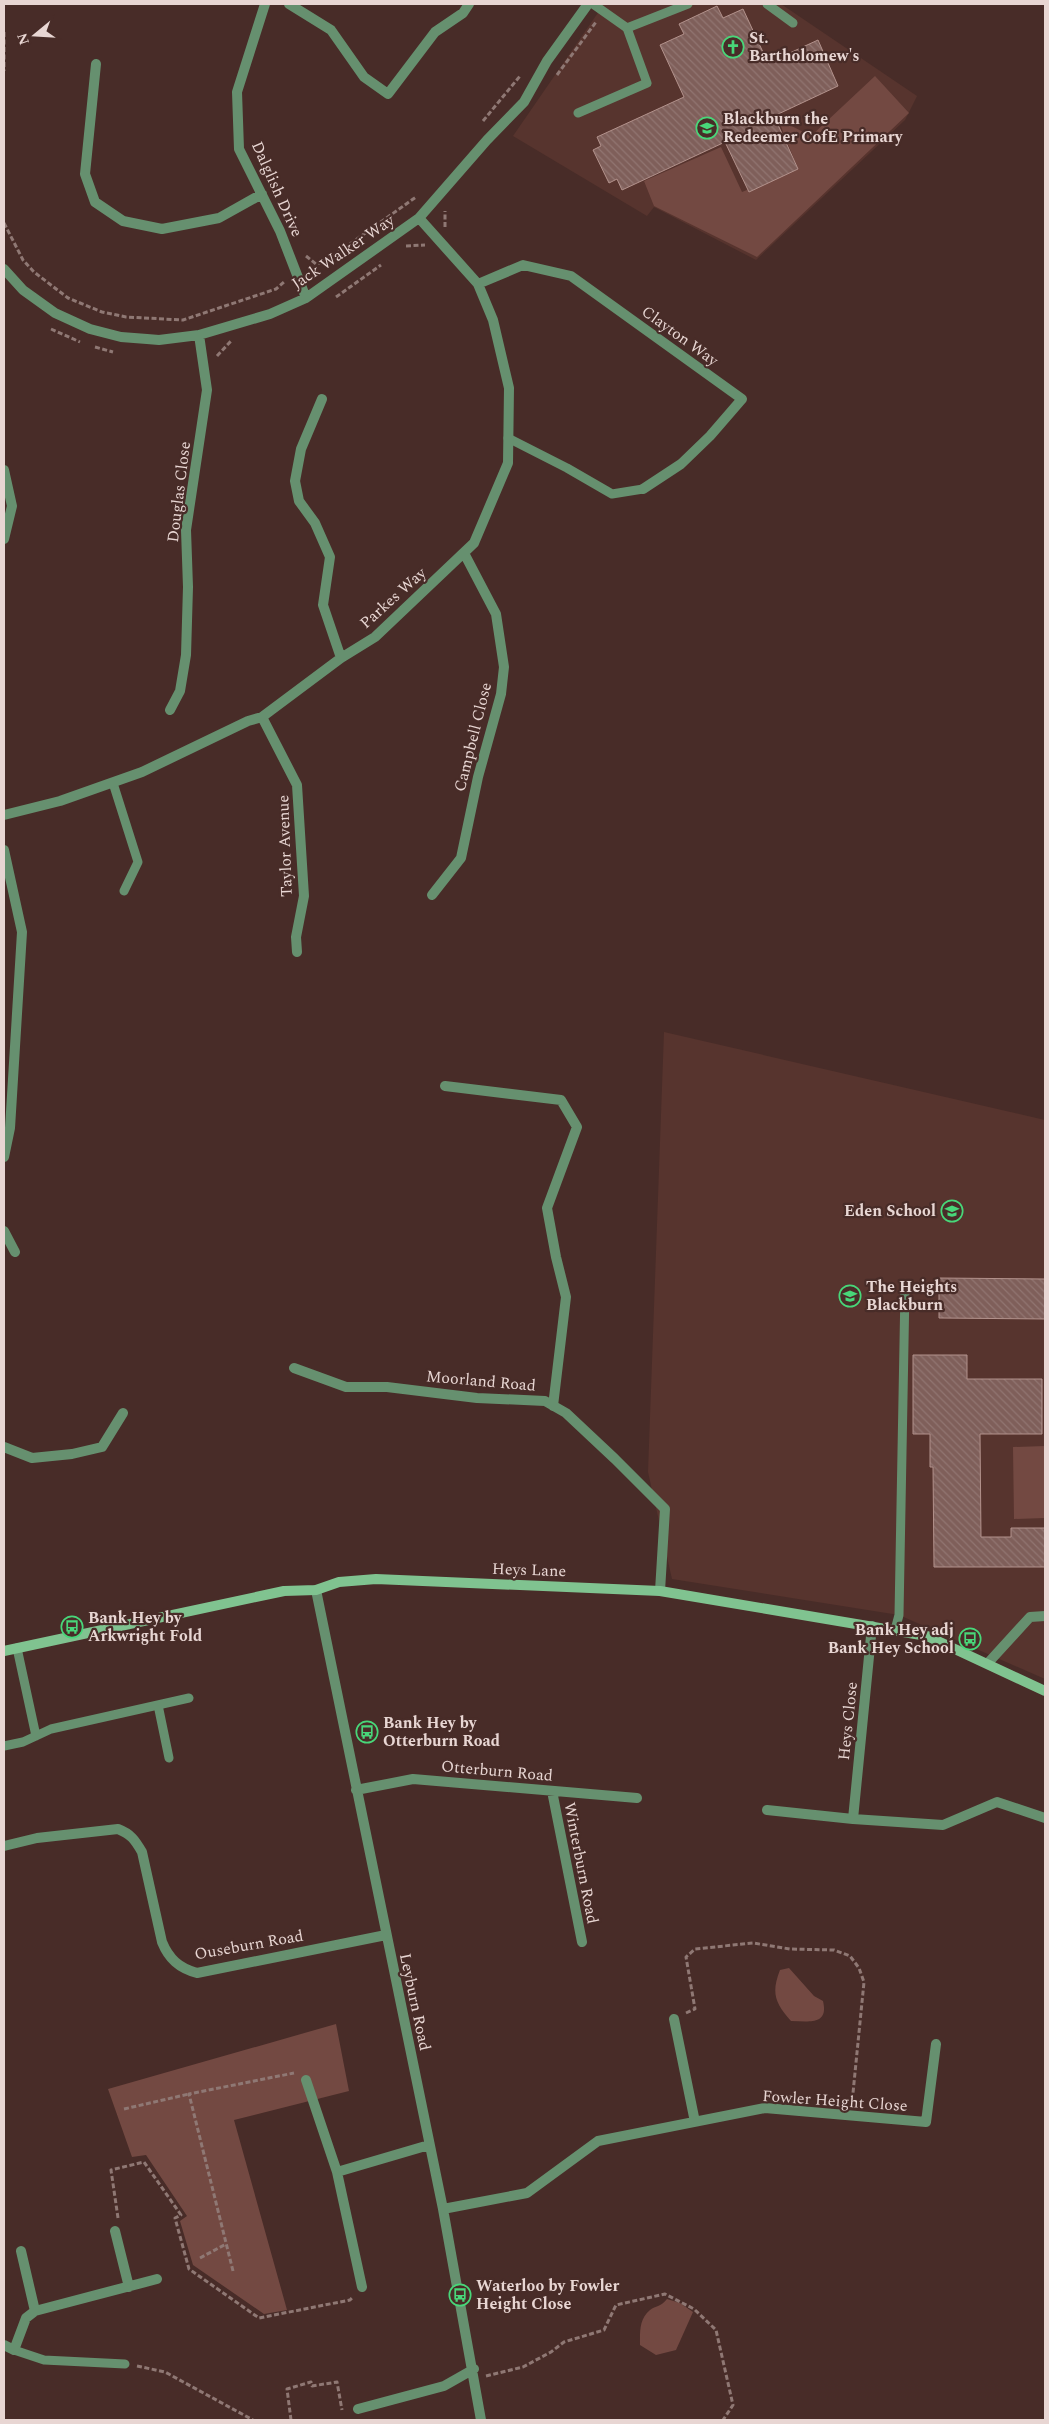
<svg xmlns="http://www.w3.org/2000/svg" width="1049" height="2424" font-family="Spectral,serif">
	<defs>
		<pattern id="building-back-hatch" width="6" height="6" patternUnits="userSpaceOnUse" patternTransform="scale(1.25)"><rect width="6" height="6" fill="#7f5f5a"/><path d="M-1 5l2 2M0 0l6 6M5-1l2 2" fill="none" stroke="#917571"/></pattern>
	</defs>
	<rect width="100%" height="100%" fill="#482c28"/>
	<path fill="#57342e" d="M604,4H781L917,96L905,120L756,260L654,207L647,216L513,136Z
		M664,1032L1045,1120V1679L899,1615L672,1579L648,1472Z"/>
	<path fill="#734942" d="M875,76L909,113L757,257L654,206L644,181L721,147L742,192L798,169L778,119L811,136Z
		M1045,1446V1518L1014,1519L1013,1447Z
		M789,1968L814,1996L823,2001C829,2026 808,2021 791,2021C775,2003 771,1993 780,1970Z
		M336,2024L349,2091L234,2120L287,2310L264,2314L193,2265L180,2221L187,2216L146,2155L132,2157L108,2089Z
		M667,2299L680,2303L693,2312L676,2350L656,2355L640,2345C640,2332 639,2319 650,2310C656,2305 660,2308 667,2299Z"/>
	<path fill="url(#building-back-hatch)" stroke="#b3928c" d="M717,6L723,18L743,9L768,63L818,40L838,86L774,116L798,169L749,192L725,142L622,190L617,179L609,183L593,150L601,146L597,137L684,97L660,45L684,34L679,24Z
		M939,1278L1045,1279V1319L939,1318Z
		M913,1355H967V1379H1042V1434H980L981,1537H1011V1528H1045V1567H934L933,1467H930V1434H913Z"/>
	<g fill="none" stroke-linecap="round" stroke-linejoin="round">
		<path stroke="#8f7874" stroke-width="3" stroke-dasharray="5 2.5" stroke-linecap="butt" d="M4,32V71
			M557,75L596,22
			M483,121L520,76
			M4,223L23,260L34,272L68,298L102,312L126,317L183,320L276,289L284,282
			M445,227V211
			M406,246L425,245
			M306,256L316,264L326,261L416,197
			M336,297L381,265
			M51,329L80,342
			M95,347L113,352
			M217,356L231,341
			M686,2013L695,2009L686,1957L695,1949L753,1943L790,1949L834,1950L850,1956L859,1968L864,1982L852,2103
			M124,2109L189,2094
			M118,2218L111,2170L144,2162L181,2215L175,2218L189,2269L259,2318L350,2300L353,2297
			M200,2258L226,2244
			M233,2271L189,2094L294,2073
			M137,2366L165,2372L253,2420
			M486,2376L523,2367L551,2352L564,2342L604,2330L616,2305L665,2294L694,2309L716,2330L733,2405L723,2420
			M291,2420L287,2389L311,2382L312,2386L337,2382L342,2410"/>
		<path stroke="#66906f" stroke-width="9" d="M767,4L793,23
			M627,28L688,4
			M578,113L647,83L627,28L593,4
			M508,438L567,468L612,494L643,489
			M113,783L138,862L124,891
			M895,1630L899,1615L905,1289
			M17,1648L36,1736
			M158,1705L169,1758
			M4,1746L23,1742L51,1729L189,1698
			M14,2350L44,2360L125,2364"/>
		<path stroke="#66906f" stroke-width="10" d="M265,4L237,92L239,149L280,231L306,298
			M289,4L331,30L364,77L388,94L435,32L463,13L469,4
			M96,64L85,174L95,202L123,221L162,229L219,218L262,194
			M4,269L23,290L55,313L90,329L121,337L147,339L159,340L199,335L270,314L306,298L419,218L487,140L524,102L547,61L588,4
			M478,284L523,265L571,276L742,399L710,436L681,464L643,489
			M322,399L301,449L295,481L299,501L315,523L330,557L323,605L341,658
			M4,470L12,506L4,539
			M170,710L180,691L186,655L188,587L186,530L207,390L199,335
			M262,717L297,785L304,896L296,937L297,952
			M4,815L60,801L142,772L248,721L262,717L341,658L375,637L474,543L508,463L509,388L493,320L478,284L419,218
			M4,850L22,932L10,1128L4,1157
			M432,895L461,858L478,777L501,694L504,667L496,614L464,553
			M445,1086L561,1100L577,1127L547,1208L556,1257L566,1297L553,1406
			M4,1231L15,1252
			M294,1368L346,1387H387L477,1398L545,1401L566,1413L615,1459L665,1509L660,1591
			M4,1447L32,1458L72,1454L102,1447L123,1413
			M316,1590L443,2209L481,2420
			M988,1663L1030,1617L1045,1616
			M356,1790L413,1779L637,1798
			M552,1791L582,1942
			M767,1810L853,1819L943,1825L997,1802L1045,1818
			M853,1819L872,1626
			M4,1846L37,1838L118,1829C131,1834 135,1840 142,1852L162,1942C169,1959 179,1968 197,1973L386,1935
			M674,2019L695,2122
			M306,2080L337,2172
			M443,2209L527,2193L598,2141L765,2108L926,2122L936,2044
			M115,2231L129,2287
			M362,2287L337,2172L429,2145
			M35,2311L157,2279
			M4,2345L14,2350L26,2318L35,2311L21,2251
			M358,2409L444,2386L474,2369"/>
		<path stroke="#80c390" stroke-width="10" d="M4,1651L284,1591L316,1590L339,1582L376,1579L660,1591L927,1636L1045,1691"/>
	</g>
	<defs>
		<g id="church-ring" transform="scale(1.125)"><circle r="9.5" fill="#482c28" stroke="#48d779" stroke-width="1.5"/><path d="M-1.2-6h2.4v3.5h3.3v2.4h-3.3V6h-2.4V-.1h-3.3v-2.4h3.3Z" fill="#48d779"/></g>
		<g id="school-ring" transform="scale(1.125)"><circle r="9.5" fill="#482c28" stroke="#48d779" stroke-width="1.5"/><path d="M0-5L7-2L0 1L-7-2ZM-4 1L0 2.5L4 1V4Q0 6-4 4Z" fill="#48d779"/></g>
		<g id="bus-ring" transform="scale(1.125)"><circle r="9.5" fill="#482c28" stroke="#48d779" stroke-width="1.5"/><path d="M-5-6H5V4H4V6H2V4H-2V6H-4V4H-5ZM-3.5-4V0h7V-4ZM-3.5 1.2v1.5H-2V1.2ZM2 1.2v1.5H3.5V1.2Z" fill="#48d779"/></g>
	</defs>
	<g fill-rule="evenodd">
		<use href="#church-ring" x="733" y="47"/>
		<use href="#school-ring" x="707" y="128"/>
		<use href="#school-ring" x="952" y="1211"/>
		<use href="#school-ring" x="850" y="1296"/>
		<use href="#bus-ring" x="72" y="1627"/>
		<use href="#bus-ring" x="970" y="1639"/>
		<use href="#bus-ring" x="367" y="1732"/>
		<use href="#bus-ring" x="460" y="2295"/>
	</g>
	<g text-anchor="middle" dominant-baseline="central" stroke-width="4.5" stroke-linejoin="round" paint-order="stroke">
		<g font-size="16" font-weight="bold" fill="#e8d6d3" stroke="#482c28" text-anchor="start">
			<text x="749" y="38">St.<tspan x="749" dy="18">Bartholomew's</tspan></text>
			<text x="723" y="119">Blackburn the<tspan x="723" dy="18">Redeemer CofE Primary</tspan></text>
			<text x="936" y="1211" text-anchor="end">Eden School</text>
			<text x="866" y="1287">The Heights<tspan x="866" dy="18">Blackburn</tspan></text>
			<text x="88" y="1618">Bank Hey by<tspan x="88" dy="18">Arkwright Fold</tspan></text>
			<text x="954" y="1630" text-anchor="end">Bank Hey adj<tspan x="954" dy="18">Bank Hey School</tspan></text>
			<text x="383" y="1723">Bank Hey by<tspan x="383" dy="18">Otterburn Road</tspan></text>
			<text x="476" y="2286">Waterloo by Fowler<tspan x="476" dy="18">Height Close</tspan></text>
		</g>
		<g font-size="16" fill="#e8d6d3" stroke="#482c28">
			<text transform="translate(277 189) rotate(66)">Dalglish Drive</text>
			<text transform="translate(343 252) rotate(-34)">Jack Walker Way</text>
			<text transform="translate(680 336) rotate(36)">Clayton Way</text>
			<text transform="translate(179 492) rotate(-83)">Douglas Close</text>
			<text transform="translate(393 598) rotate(-42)">Parkes Way</text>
			<text transform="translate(473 737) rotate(-76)">Campbell Close</text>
			<text transform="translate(285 846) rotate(-92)">Taylor Avenue</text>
			<text transform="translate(481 1381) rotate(5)">Moorland Road</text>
			<text transform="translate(529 1570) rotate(2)">Heys Lane</text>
			<text transform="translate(848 1721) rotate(-84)">Heys Close</text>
			<text transform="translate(497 1771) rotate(5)">Otterburn Road</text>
			<text transform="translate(581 1863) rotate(79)">Winterburn Road</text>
			<text transform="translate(249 1945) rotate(-10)">Ouseburn Road</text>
			<text transform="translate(415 2002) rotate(78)">Leyburn Road</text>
			<text transform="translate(835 2101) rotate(4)">Fowler Height Close</text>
		</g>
	</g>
	<rect width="1049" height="2424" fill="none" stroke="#e8d6d3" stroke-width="10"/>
	<g transform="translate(35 35) rotate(252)" stroke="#482c28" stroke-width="4" paint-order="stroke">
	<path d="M0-4L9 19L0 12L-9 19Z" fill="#e8d6d3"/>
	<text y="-8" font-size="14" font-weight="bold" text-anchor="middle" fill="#e8d6d3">N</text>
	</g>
</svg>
